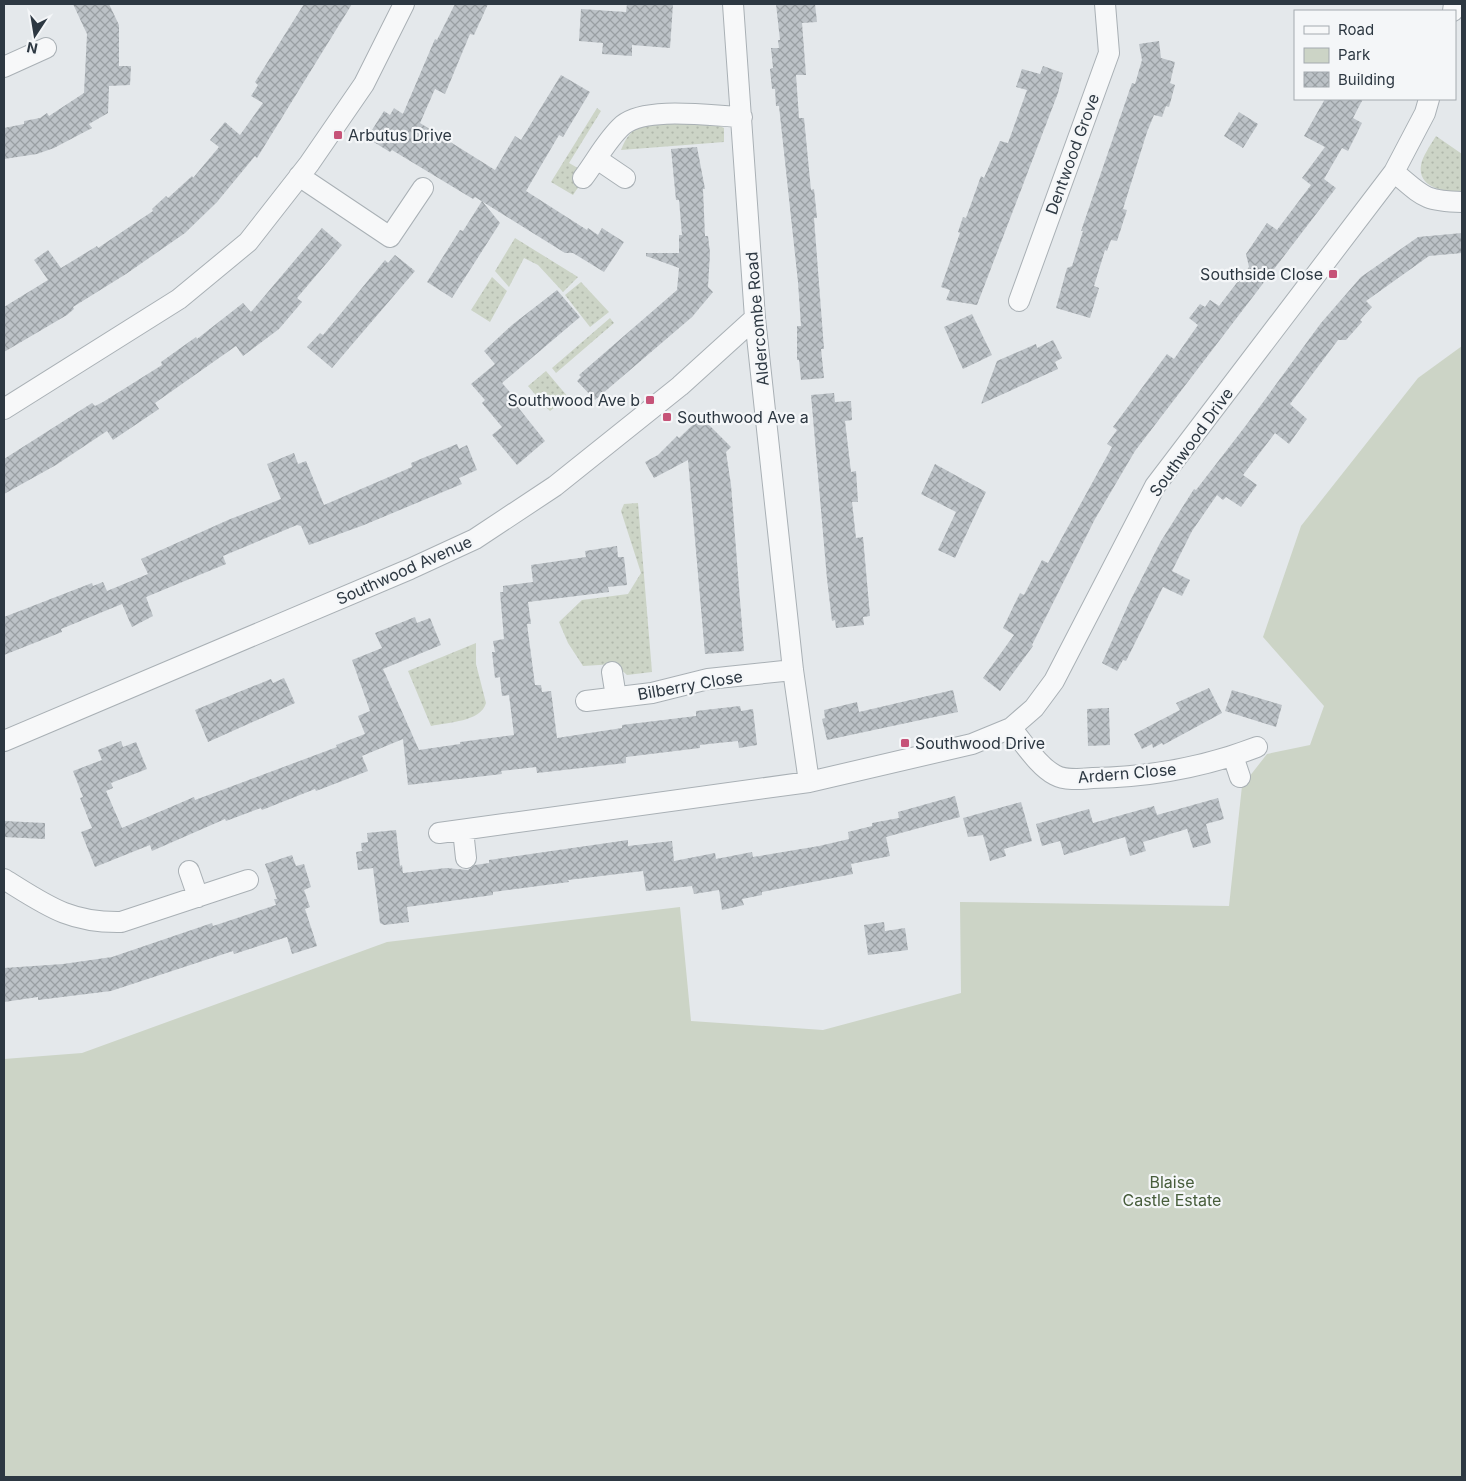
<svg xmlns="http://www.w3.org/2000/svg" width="1466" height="1481" font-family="Inter,sans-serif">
	<defs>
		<pattern id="grass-dots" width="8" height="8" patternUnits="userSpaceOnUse" patternTransform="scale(1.25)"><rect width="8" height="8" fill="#ccd4c6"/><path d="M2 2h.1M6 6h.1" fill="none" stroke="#b0b7ab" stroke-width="1.8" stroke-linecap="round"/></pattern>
		<pattern id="building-cross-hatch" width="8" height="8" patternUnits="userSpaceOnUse" patternTransform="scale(1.25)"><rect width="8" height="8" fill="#bcc2c7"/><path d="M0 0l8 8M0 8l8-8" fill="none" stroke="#999fa3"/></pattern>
	</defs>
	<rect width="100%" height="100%" fill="#e4e8eb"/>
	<path fill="url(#grass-dots)" d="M597,108L601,111L569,163L583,171L581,183L573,195L551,182Z
		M713,123L724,128V142L621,150C626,137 631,130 644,124Z
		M1436,136L1462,154V192C1444,192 1414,188 1422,161C1425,153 1431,144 1436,136Z
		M515,238L578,277L563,292L538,265L524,258L509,287L495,271Z
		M492,277L507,291L490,322L471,310Z
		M581,282L609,312L590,327L565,295Z
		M610,318L614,323L556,373L552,368Z
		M546,371L568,397L550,411L546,407L544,409L539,402L540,400L528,386Z
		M638,503L652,672L627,675L615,664L583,666L568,643L559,622L582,600L628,594L641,573L621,511L624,504Z
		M476,643V664L486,703C481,722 448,722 431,726L408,671Z"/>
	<path fill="#ccd4c6" d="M1462,346V1477H4V1059L82,1053L387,942L680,907L691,1021L823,1030L961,993L960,902L1229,906L1242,786L1267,754L1310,745L1324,706L1263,637L1301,526L1418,378Z"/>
	<path fill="url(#building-cross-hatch)" d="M73,4H109L119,25V66H131L130,85L109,86L108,113L89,124L92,128L54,148L37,154L4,159V128L24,124V121L40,118L47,113L49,116L84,93L87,34Z
		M304,4H352L257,158L255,156L217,202L185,233L126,274L73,307L74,309L67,315L4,352V307L48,280L34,260L48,250L61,268L97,246L98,248L153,211L152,209L166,196L168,198L192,176L193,178L219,147L210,140L225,122L240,135L263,103L251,96L258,85L255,82Z
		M455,4H488L474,35L470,34L445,94L435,89L420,123L495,170L515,136L521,140L561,75L590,92L563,137L559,135L526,191L587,230L588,228L598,235L602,228L624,242L604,272L573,253H565L475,197L473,199L392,150L390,152L372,141L377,133L372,130L384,111L390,115L394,108L403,114L435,39L437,40Z
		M627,4H673L670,48L632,45V56L602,54L603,43L579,41L581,9L626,12Z
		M776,4H815L817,22L802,23L806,75H796L799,118H804L811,190L814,189L817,218H814L824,349H821L824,378L801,380L799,360H797V326H801L798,282L779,106H776L775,89H772L770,69L773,68L771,48H779L778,40H780Z
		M1159,41L1161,58L1175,62L1170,83L1175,85L1169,107L1166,106L1162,117L1154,115L1147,132L1123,209L1127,210L1117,241L1111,240L1107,251L1105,250L1094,286L1099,288L1090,318L1056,308L1067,268L1072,266L1083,231H1081L1132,83L1135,84L1142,60L1139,44Z
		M1043,66L1063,73L1058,93L977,305L946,300L950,290L941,287L960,233L958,232L963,217L966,218L981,176L984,178L1000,141L1008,143L1027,90L1016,87L1022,69L1040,74Z
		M1325,99H1363L1353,118L1362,123L1348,151L1342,148L1324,179L1336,188L1135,451L1095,519L1032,645L1033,646L1000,691L983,678L1014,635L1003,628L1020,593L1024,595L1042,560L1048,563L1112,447L1107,444L1117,430L1113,427L1167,354L1174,359L1198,325L1189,318L1200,304L1205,307L1210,300L1219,306L1249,267L1246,254L1267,223L1277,230L1311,185L1302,178L1325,147L1304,136Z
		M1239,112L1258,124L1243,148L1224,136Z
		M697,147L705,189H703L705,236H708L710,253L708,287L713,292L692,317L595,400L577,381L581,377L579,375L677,290L679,268L646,256V253H679V235H682L679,200H676L671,149Z
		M482,201L500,223L452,298L427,282L460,230L463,231Z
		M322,228L342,245L297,298L302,302L279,329L243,356L236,346L155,403L159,409L113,440L107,431L56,465L4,494V459L92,403L95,406L103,402L162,365L161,362L196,337L197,339L243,303L251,312Z
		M1462,233V253L1429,256L1366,301L1372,307L1360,320L1362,322L1346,340H1338L1290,404L1307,419L1289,444L1275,433L1243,475L1257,485L1241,507L1226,497L1223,500L1217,495L1192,531L1172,571L1190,580L1182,596L1163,587L1126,661L1123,660L1117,671L1102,663L1129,603L1161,541L1194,489L1196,490L1247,424L1321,323L1361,277L1418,237Z
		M395,255L415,271L332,368L307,347L320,333L323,335L338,317L385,260L388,263Z
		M557,290L580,317L502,383L515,398L513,401L545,441L517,465L492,435L502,427L482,403L485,400L471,384L495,364L484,351L512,325Z
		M972,314L992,355L963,369L944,327Z
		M1053,340L1062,358L1055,362L1058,369L981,404L997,361L1036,344L1037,348Z
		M834,393L835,402L851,401L852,420L845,421L851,472L856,471L858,502H852L856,538L863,537L870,616L863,617L864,625L836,628L835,620L832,621L827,579L811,395Z
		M701,417L731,447L726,452L731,485L744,651L705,654L688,460L654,478L645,462L658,455L677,436L679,438Z
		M457,444L459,449L467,445L477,470L459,478L462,484L364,525L309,545L301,526L297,525L223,556L226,564L146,597L153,616L132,627L122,604L61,629L62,632L4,655V617L92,583L93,586L103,582L107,591L148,574L141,559L228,520L281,499L267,464L294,453L298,464L306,461L324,505L412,467L411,463Z
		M935,464L986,492L955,558L938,550L956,512L921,494Z
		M617,546L618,557H624L627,585L608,587L609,592L528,602L531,624H527L535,685H541L542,692L551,691L557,738L622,728V725L696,716V711L740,706L741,711L753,709L757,745L739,748L738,741L718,743L700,745V748L626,757V763L537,773L536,767L501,771L502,774L408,785L403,739L362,756L368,771L316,791L315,789L262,810L261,808L226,821L225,819L152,851L150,845L95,867L81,832L92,828L80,798L83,797L73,771L102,760L98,750L121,741L123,747L136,742L147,769L111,783L113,788L106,791L122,828L194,797L195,800L337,747L336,745L365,734L358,716L370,711L352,660L382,648L375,633L415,617L417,623L430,618L441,645L383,669L419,750L460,744V742L514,735L509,695L502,696L500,677L495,678L492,652H495L493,641L504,639L500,592H503V586L533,582L531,565L586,557L585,551Z
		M284,678L295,703L208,742L195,710L271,679L273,683Z
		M1209,688L1222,713L1163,745L1162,743L1153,748L1152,744L1142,749L1134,734L1180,710L1176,703Z
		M953,690L958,712L827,740L822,719L825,718L824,710L857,702L859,712Z
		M1232,690L1282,705L1276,727L1225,711Z
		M1109,708L1110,745L1088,746L1087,709Z
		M955,796L960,817L886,837L890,856L851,864L853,874L762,892V895L742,899L744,905L722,910L719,890L694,894L692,886L646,891L643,871L568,880L569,882L493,892V895L407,907L409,922L384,925L380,923L373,868L358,870L356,852L362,851L361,843L368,842L367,833L396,830L400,866L402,865L403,873L446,868L468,870L475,865L489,863V860L628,840V846L672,841L674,861L715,853L716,859L752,852L753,857L819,846L849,839L848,832L872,826V823L899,818L898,812Z
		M1218,798L1224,819L1206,824L1211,843L1193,848L1187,829L1143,842L1146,851L1130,856L1125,837L1064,855L1060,841L1042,846L1036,824L1089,809L1093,823L1154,806L1157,815Z
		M1021,802L1032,841L1004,849L1006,856L990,861L983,835L968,837L963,818Z
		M4,821L45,823V839L4,837Z
		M292,855L296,866L304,864L311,887L304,890L310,907L305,909L317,946L292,954L287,937L234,954L233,951L111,991L38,1000V997L4,1002V968L63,964L112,957L212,923L213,926L276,905L274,899H277L265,864Z
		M884,922L885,931L905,928L908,950L868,955L864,925Z"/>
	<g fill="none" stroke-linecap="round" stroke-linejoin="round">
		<g stroke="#a9b0b5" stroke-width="22">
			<path id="minor" d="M733,4L755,318L793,670L809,782
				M1453,11L1454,4
				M4,67L46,48
				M597,159L625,178
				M1394,172C1423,196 1423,201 1462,202
				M299,176L390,237L423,188
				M583,178C596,161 607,139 623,125C646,106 712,116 742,117
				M1019,301L1109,53L1105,4
				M4,409L179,299L248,242L309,164L364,84L404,4
				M612,672L616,697
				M586,701L652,693L708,679L793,670
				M1011,728C1024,743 1038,766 1055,775C1066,781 1081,779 1093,778C1149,777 1205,767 1257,747
				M4,741L410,569L475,539L555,486L680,386L755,318
				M1233,756L1240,777
				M463,830L466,858
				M439,833L809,782L972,744L1011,728L1034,708L1054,681L1155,486L1394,172L1425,113L1429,99
				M189,871L198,897
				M4,879C46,905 69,923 121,922L248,880"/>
		</g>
		<use href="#minor" stroke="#f7f8f9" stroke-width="20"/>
	</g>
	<g fill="#c65378" stroke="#f4f6f8" stroke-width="2">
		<rect x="333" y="130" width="10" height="10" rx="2.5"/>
		<rect x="1328" y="269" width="10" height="10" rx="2.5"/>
		<rect x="645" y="395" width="10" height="10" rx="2.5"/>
		<rect x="662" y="412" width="10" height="10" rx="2.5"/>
		<rect x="900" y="738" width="10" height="10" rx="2.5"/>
	</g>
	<g text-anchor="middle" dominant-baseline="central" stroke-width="4.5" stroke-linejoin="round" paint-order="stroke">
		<g font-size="16" fill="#2d3842" stroke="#f4f6f8" text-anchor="start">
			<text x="348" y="135">Arbutus Drive</text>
			<text x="1323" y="274" text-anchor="end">Southside Close</text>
			<text x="640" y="400" text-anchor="end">Southwood Ave b</text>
			<text x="677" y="417">Southwood Ave a</text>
			<text x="915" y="743">Southwood Drive</text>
		</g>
		<g font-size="16" fill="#2d3842" stroke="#f4f6f8">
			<text transform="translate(1072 154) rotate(-70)">Dentwood Grove</text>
			<text transform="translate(757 319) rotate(-95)">Aldercombe Road</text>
			<text transform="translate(1191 442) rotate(-54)">Southwood Drive</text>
			<text transform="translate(404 570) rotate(-24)">Southwood Avenue</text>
			<text transform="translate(690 685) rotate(-10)">Bilberry Close</text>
			<text transform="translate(1127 773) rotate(-5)">Ardern Close</text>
		</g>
		<g font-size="16" fill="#475d3b" stroke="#f4f6f8">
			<text x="1172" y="1182">Blaise<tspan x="1172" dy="18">Castle Estate</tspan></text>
		</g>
	</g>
	<rect width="1466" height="1481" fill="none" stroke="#2d3842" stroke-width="10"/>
	<rect x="1294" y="10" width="162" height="90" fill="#f4f6f8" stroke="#a4aaaf"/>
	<rect x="1304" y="26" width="25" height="8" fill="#f7f8f9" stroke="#a4aaaf"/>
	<text x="1338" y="35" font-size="15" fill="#2d3842">Road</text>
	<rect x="1304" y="48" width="25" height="15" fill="#ccd4c6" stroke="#a4aaaf"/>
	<text x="1338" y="60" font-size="15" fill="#2d3842">Park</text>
	<rect x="1304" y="72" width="25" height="15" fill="url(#building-cross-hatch)" stroke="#a4aaaf"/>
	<text x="1338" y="85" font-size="15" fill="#2d3842">Building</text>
	<g transform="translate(35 35) rotate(192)" stroke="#f4f6f8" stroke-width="4" paint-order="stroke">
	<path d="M0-4L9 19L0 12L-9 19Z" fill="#2d3842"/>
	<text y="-8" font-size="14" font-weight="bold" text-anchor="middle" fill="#2d3842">N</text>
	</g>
</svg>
